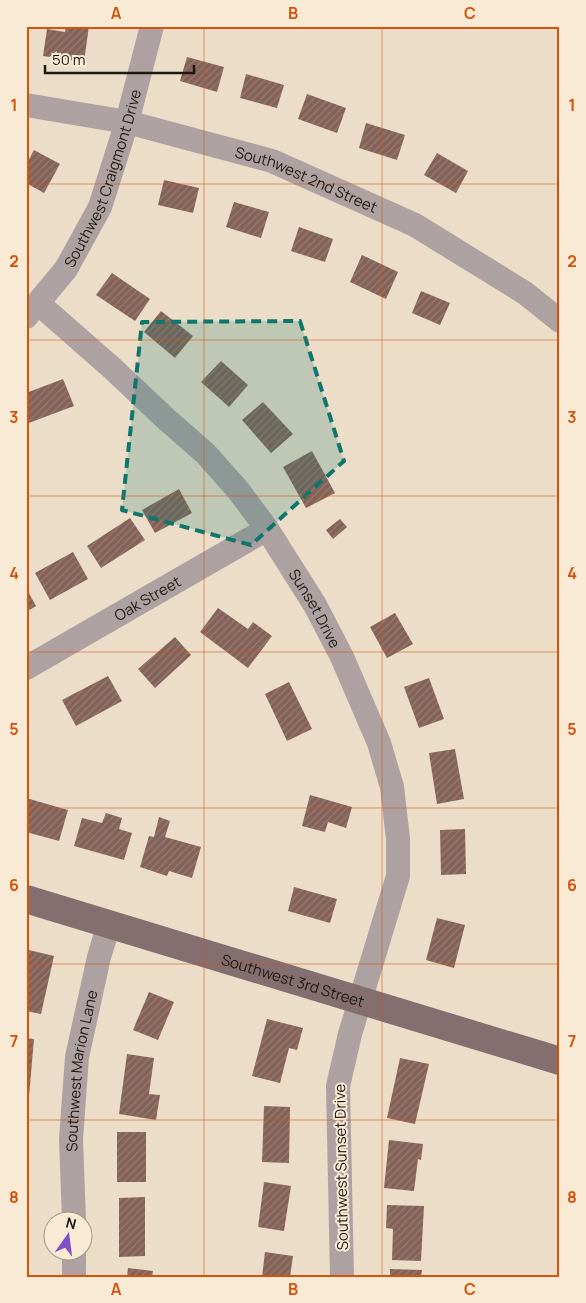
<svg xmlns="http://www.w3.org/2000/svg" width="586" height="1303" font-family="Manrope,sans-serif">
	<defs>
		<pattern id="building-hatch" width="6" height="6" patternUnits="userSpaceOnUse" patternTransform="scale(1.25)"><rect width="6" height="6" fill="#856257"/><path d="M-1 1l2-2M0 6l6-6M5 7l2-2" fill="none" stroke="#957c74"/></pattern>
	</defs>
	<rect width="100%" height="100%" fill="#ebddc7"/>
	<path fill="url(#building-hatch)" d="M66,26H89L84,62L43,56L47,29L65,32Z
		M187,57L224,67L217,92L180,81Z
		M246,74L284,85L277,108L240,98Z
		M307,94L346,108L337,133L298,119Z
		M366,123L405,135L397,160L359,148Z
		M34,150L60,164L44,193L26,183V165Z
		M437,153L468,171L456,193L424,175Z
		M164,180L199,188L193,213L158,205Z
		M234,202L269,212L261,238L226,227Z
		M299,227L333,239L325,262L291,251Z
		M362,255L398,272L386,299L350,282Z
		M112,273L150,299L135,321L96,295Z
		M421,291L450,303L440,325L412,313Z
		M161,311L193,336L175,358L144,332Z
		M221,361L248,385L229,407L201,382Z
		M63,379L74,406L26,424V393Z
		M263,402L293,434L271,453L242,420Z
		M312,451L335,493L306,508L283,467Z
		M179,489L192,513L155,533L142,510Z
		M130,518L145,540L101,568L87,546Z
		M340,519L347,527L333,539L326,530Z
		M73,552L88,579L50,600L35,573Z
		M26,588L36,606L26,612Z
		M218,608L248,629L253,622L272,636L248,668L200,632Z
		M395,613L413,644L387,658L370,627Z
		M175,637L191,655L155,688L138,669Z
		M108,676L122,701L76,726L62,700Z
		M429,678L444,719L419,728L404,687Z
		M289,682L312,729L287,741L265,694Z
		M455,749L464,799L437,804L429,753Z
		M310,795L352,807L346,828L328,822L325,832L302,826Z
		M26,798L68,810L59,841L26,832Z
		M106,813L122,818L119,829L132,833L124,860L74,846L82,818L102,823Z
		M159,817L170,821L165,837L201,847L192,878L169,871L167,876L140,867L149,836L154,837Z
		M465,829L466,874L441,875L440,830Z
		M294,887L337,899L330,923L288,911Z
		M437,918L465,925L454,968L426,960Z
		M29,950L54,956L41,1014L26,1011V960Z
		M149,992L174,1002L158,1040L133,1030Z
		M267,1019L303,1028L297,1050L289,1048L280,1083L252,1076Z
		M26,1038L34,1039L29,1096H26Z
		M127,1054L154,1058L149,1094L160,1095L156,1120L119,1114Z
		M400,1058L429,1064L415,1124L387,1118Z
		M264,1106L290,1107L289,1163L262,1162Z
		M117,1132H146V1182H117Z
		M389,1140L423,1144L421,1160L418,1159L414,1191L384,1188Z
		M264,1182L291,1186L284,1231L258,1227Z
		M145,1197V1256L119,1257V1198Z
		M387,1205L424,1206L421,1261L392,1260L393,1229L386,1228Z
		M265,1252L293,1256L290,1277H262Z
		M128,1268L153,1271L152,1277H127Z
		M390,1269L422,1270L421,1277H390Z"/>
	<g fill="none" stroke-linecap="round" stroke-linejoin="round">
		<g stroke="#aea1a2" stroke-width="24">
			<path id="s1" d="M26,105L127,122L272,161L415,225L525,293L560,321"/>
			<path id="s2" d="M39,304L112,368L165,418L206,454L238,490L267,529L315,605L342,657L379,743L392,787L398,839V876L350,1034L338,1086L342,1277"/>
			<path id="s3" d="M26,317L66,269L100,207L127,122L152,26"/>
			<path id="s4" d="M26,668L267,529"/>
			<path id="s5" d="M74,1220L71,1139L77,1057L99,957L109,924"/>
			<path d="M74,1277V1250"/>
		</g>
		<path stroke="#856e6f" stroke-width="28" id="s6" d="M26,899L560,1061"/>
	</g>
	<path fill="#0f766e" fill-opacity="0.2" stroke="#0f766e" stroke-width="4" stroke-dasharray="10 6" stroke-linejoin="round" d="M300,321L344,461L251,545L122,510L142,322Z"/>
	<path fill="none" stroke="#d4520c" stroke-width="1" stroke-opacity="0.55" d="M204,26V1277M382,26V1277M26,184H560M26,340H560M26,496H560M26,652H560M26,808H560M26,964H560M26,1120H560"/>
	<g text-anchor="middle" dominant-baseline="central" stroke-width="4" stroke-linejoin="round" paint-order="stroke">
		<g font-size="15" fill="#1d1810" stroke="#f8ead4">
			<text stroke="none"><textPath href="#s3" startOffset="161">Southwest Craigmont Drive</textPath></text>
			<text stroke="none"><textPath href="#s1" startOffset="291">Southwest 2nd Street</textPath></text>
			<text stroke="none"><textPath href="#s4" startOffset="140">Oak Street</textPath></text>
			<text stroke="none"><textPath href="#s2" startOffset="414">Sunset Drive</textPath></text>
			<text stroke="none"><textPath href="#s6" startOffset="279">Southwest 3rd Street</textPath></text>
			<text stroke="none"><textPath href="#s5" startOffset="150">Southwest Marion Lane</textPath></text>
			<text transform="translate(341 1167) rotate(-91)">Southwest Sunset Drive</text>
		</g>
	</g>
	<rect width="586" height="1303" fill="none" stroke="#f8ead4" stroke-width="55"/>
	<g transform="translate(68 1236) rotate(14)"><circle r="24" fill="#f8ead4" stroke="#a09686"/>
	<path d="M0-4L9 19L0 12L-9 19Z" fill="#824fc7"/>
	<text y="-8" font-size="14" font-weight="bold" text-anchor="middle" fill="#1d1810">N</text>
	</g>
	<path d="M45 65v8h149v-8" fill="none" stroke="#1d1810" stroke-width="2.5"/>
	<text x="52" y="65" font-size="15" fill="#1d1810" stroke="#f8ead4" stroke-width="4" paint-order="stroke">50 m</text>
	<rect x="28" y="28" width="530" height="1248" fill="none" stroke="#d4520c" stroke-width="2"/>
	<g font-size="16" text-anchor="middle" font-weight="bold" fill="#d4520c">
		<text x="116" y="19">A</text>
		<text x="293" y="19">B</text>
		<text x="470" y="19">C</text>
		<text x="14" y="111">1</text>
		<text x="572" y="111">1</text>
		<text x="14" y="267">2</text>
		<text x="572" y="267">2</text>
		<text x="14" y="423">3</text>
		<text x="572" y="423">3</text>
		<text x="14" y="579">4</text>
		<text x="572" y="579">4</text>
		<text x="14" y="735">5</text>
		<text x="572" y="735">5</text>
		<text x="14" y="891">6</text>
		<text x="572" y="891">6</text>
		<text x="14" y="1047">7</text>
		<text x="572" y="1047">7</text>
		<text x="14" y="1203">8</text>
		<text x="572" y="1203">8</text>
		<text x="116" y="1295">A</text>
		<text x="293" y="1295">B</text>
		<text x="470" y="1295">C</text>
	</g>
</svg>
